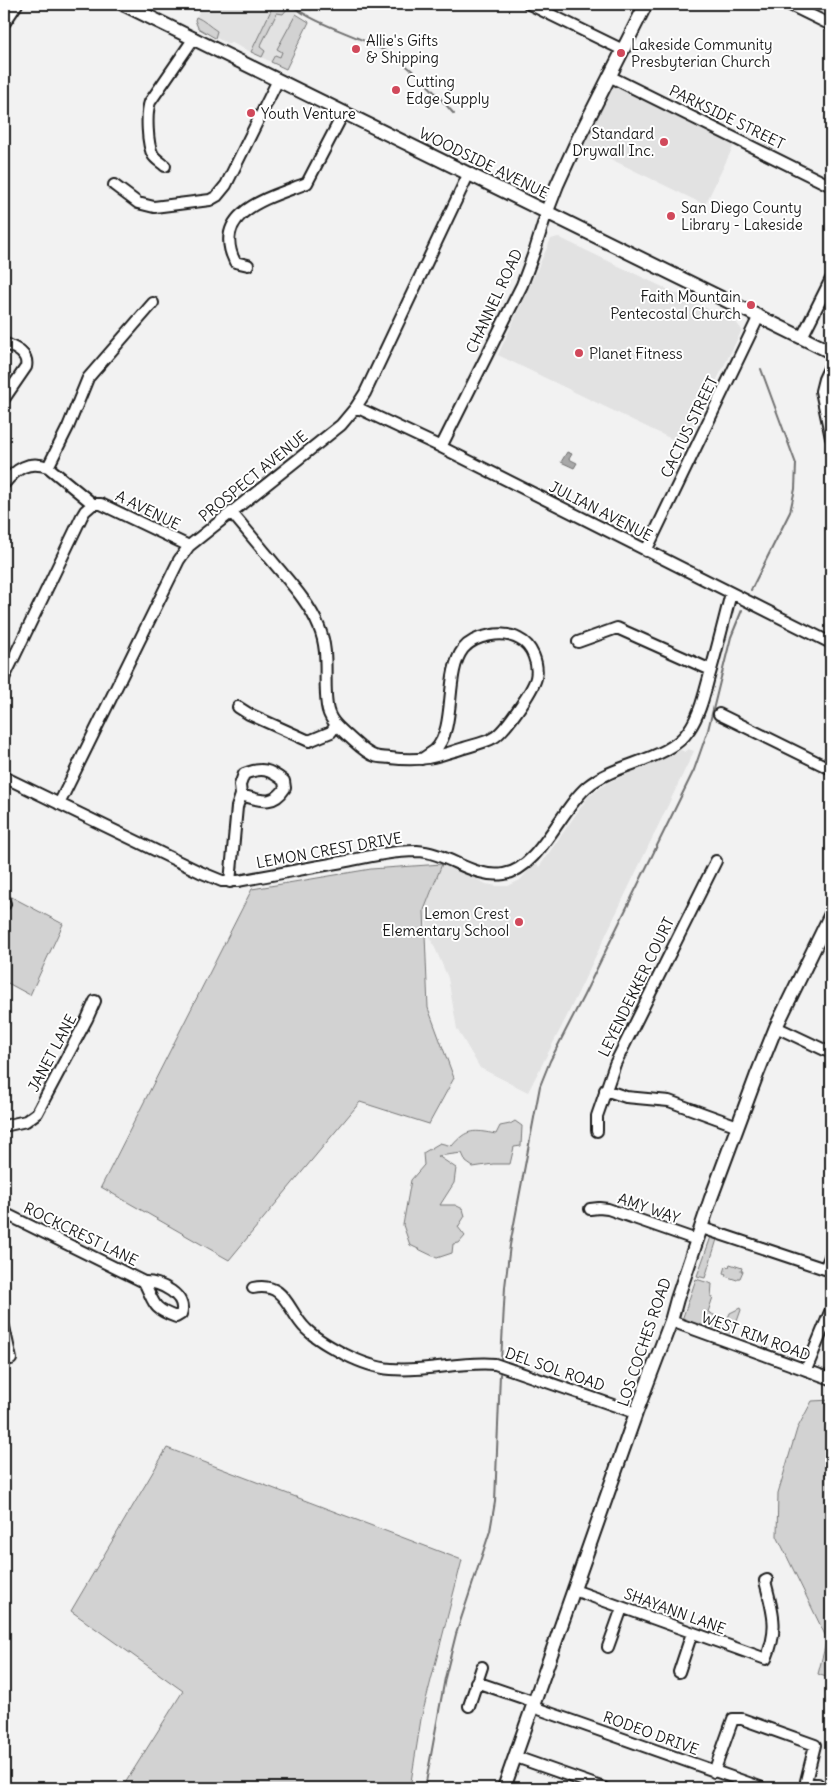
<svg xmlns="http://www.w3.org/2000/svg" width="835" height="1792" font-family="Delius,sans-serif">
	<rect width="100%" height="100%" fill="#f2f2f2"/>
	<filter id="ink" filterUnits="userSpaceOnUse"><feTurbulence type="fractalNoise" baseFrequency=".02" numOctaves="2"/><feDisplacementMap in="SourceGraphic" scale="10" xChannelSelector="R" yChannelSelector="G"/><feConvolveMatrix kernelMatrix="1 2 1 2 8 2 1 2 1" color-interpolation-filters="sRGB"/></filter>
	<g filter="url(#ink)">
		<path fill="#e2e2e2" d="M203,4H283L288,7L290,4H315L311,12L301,5L296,14L309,22L286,69L230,42L229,44L200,30L196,25L195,20Z
			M613,86L734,145L705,205L584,146Z
			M558,237L736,322L742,330L684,445L498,355L551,239Z
			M688,749L694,751L566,1018L528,1092L480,1068L457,1029L448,978L429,934L424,910L442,864L458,869L486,884L497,886H508L520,880L536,862L539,867L588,797L607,783L681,750L685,752Z"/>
		<path fill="#d2d2d2" stroke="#777" d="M274,4H283L288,8L283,14L277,13L260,47L265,51L262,57L251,52Z
			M296,14L309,22L286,69L271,62L275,55L280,57L282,52L277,49Z
			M196,17C204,20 209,26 217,31L215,38L198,28L195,20Z
			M442,864L424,910L428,1008L454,1078L429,1124L360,1102L229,1260L101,1187L252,889L371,869Z
			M4,893L63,924L30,995L4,981Z
			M515,1121L522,1126L521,1146L514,1147L510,1164H493L473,1167L466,1162L462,1153L438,1156L456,1168L454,1183L440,1205H455L463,1209L465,1216L458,1227L465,1236L459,1243L453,1244L452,1253L437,1258L410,1245L403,1225L411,1180L424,1165L423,1153L440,1143L452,1146C467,1128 474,1130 496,1134L500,1126L510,1124Z
			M712,1234L718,1236L705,1278L697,1276Z
			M730,1264L742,1268L741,1271H743L740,1278H738L737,1280L725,1276L726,1274L724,1273L726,1266L729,1267Z
			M696,1279L712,1284L711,1297H713L708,1312C715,1315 717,1318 727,1320L730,1313L740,1308L741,1310L731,1338L682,1320Z
			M831,1400V1679L818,1674L827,1639L777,1536L778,1493L797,1429L812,1401Z
			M167,1448L462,1560L421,1719L410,1788H122L183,1691L71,1611Z"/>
		<path fill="#a8a8a8" stroke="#707070" d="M567,452L572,454L569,459L577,463L574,468L561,462Z"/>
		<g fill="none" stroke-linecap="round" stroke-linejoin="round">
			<path stroke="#707070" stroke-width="2" d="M290,4C320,28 358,34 390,54C415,70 435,92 454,114
				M751,590L790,512L795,489L796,464L761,369
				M501,1361L505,1287L510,1245L540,1086L550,1061L584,995L694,770L708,730L731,637L742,610
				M425,1788L445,1678L456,1634L490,1531L495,1502L500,1374"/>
			<g stroke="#1c1c1c" stroke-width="14">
				<path id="minor" d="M529,4L623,50
					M788,4L831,25
					M609,76L831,186
					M165,166C162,163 155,159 153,155C147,145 146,113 150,102L194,38
					M114,185L138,203L154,207L210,200L217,196L226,185L278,80
					M248,265L235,262C210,211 272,197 307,183L344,112
					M802,337L831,279
					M4,343C15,348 29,353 26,367L4,399
					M831,364L824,379L821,391L831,438
					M356,407L441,447L831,643
					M441,447L522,285L535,250L547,211
					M48,467L68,427L88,378L153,303
					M4,484C16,469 28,460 48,467L93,504
					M93,504H101L189,546
					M232,513C248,532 263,550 278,568C294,587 310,605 319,627C330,653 323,679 327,706C329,720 338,727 348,736C356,743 365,753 375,756C380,758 386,757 390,758C421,762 436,757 464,748C473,745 484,743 493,738C504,733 533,690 536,678C539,664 532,645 519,639C504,630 474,635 463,649C444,674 457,728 435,750C431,753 426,756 422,759
					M646,551L759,316
					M578,642L617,628L711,670
					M4,678L82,516L85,511L93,504
					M238,707L249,714L309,741L331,732L336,725
					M719,714L831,769
					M4,777L200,872L222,881H238C273,875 308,868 342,862C367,857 392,851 417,851C447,852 473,879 504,874C539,869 561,808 588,786C617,762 669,761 689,730C700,714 704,695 709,677C717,649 724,621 731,593
					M59,804L179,560L189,546L341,425L356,407L365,393L469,173
					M230,882L237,807L241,795L240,785L244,774C262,767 269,769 284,781L285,788C273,807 260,800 241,795
					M4,902L5,904
					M776,1027L831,1053
					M605,1090L626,1097L669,1101L738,1126
					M4,1126L26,1121L37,1113L87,1019L95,1001
					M597,1131V1116L615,1064L716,861
					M590,1209L599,1208L608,1209L697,1240
					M4,1213L144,1282C160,1281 188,1296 181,1314L176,1317C151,1308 155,1303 144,1282
					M702,1228L825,1269L831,1254
					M253,1288C286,1281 288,1312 306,1329C317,1340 331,1347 344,1354C358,1361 376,1368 391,1369C426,1372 460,1361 495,1364L636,1413
					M671,1321L831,1379
					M4,1327L11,1359
					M806,1370L830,1312
					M574,1590L766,1659C779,1628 773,1613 765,1581L767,1580
					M608,1647L622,1608
					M679,1672L692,1633
					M476,1682L535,1702
					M469,1706L482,1667
					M533,1707L760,1787
					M516,1757L604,1788
					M714,1772L733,1719H742L815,1745L806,1781L810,1784H818"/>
			</g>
			<g stroke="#1c1c1c" stroke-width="16">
				<path id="major" d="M123,4L831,352
					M4,22L16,4
					M547,211L557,185L578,139L646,4
					M504,1788L636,1413L671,1321L677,1299L711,1198L756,1077L776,1027L831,914"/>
			</g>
			<use href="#minor" stroke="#fff" stroke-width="10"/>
			<use href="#major" stroke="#fff" stroke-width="12"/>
		</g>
	</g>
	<g fill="#d1495b" stroke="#fff" stroke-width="2">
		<circle cx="356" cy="49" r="5"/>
		<circle cx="621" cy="53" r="5"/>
		<circle cx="396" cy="90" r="5"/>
		<circle cx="251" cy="113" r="5"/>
		<circle cx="664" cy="142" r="5"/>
		<circle cx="671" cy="216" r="5"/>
		<circle cx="751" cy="305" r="5"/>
		<circle cx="579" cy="353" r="5"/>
		<circle cx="519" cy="922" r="5"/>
	</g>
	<g text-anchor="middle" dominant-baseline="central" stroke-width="4" stroke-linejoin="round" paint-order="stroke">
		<g font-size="15" fill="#1c1c1c" stroke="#fff" text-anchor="start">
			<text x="366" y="40">Allie's Gifts<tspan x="366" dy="17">&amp; Shipping</tspan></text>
			<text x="631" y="44">Lakeside Community<tspan x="631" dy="17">Presbyterian Church</tspan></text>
			<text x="406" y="81">Cutting<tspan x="406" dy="17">Edge Supply</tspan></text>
			<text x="261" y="113">Youth Venture</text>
			<text x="654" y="133" text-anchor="end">Standard<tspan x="654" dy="17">Drywall Inc.</tspan></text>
			<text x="681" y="207">San Diego County<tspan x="681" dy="17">Library - Lakeside</tspan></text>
			<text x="741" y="296" text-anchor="end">Faith Mountain<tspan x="741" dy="17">Pentecostal Church</tspan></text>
			<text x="589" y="353">Planet Fitness</text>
			<text x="509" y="913" text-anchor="end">Lemon Crest<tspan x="509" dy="17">Elementary School</tspan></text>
		</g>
		<g font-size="15" fill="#1c1c1c" stroke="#fff">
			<text transform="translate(727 117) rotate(26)">PARKSIDE STREET</text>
			<text transform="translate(484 163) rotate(26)">WOODSIDE AVENUE</text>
			<text transform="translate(494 301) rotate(-65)">CHANNEL ROAD</text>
			<text transform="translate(689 427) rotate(-64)">CACTUS STREET</text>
			<text transform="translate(253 476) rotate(-39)">PROSPECT AVENUE</text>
			<text transform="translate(148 510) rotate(26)">A AVENUE</text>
			<text transform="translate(601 511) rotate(27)">JULIAN AVENUE</text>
			<text transform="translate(329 850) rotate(-10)">LEMON CREST DRIVE</text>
			<text transform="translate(636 987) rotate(-64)">LEYENDEKKER COURT</text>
			<text transform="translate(52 1053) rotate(-62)">JANET LANE</text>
			<text transform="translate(649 1208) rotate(19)">AMY WAY</text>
			<text transform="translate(81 1234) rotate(26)">ROCKCREST LANE</text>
			<text transform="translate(756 1336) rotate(20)">WEST RIM ROAD</text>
			<text transform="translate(644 1342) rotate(-71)">LOS COCHES ROAD</text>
			<text transform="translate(555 1369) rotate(19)">DEL SOL ROAD</text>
			<text transform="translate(675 1611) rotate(20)">SHAYANN LANE</text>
			<text transform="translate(651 1733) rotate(20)">RODEO DRIVE</text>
		</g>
	</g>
	<rect width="835" height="1792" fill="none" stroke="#fff" stroke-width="20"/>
	<rect x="10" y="10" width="815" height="1772" fill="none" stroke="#1c1c1c" stroke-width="2" filter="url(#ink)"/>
</svg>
